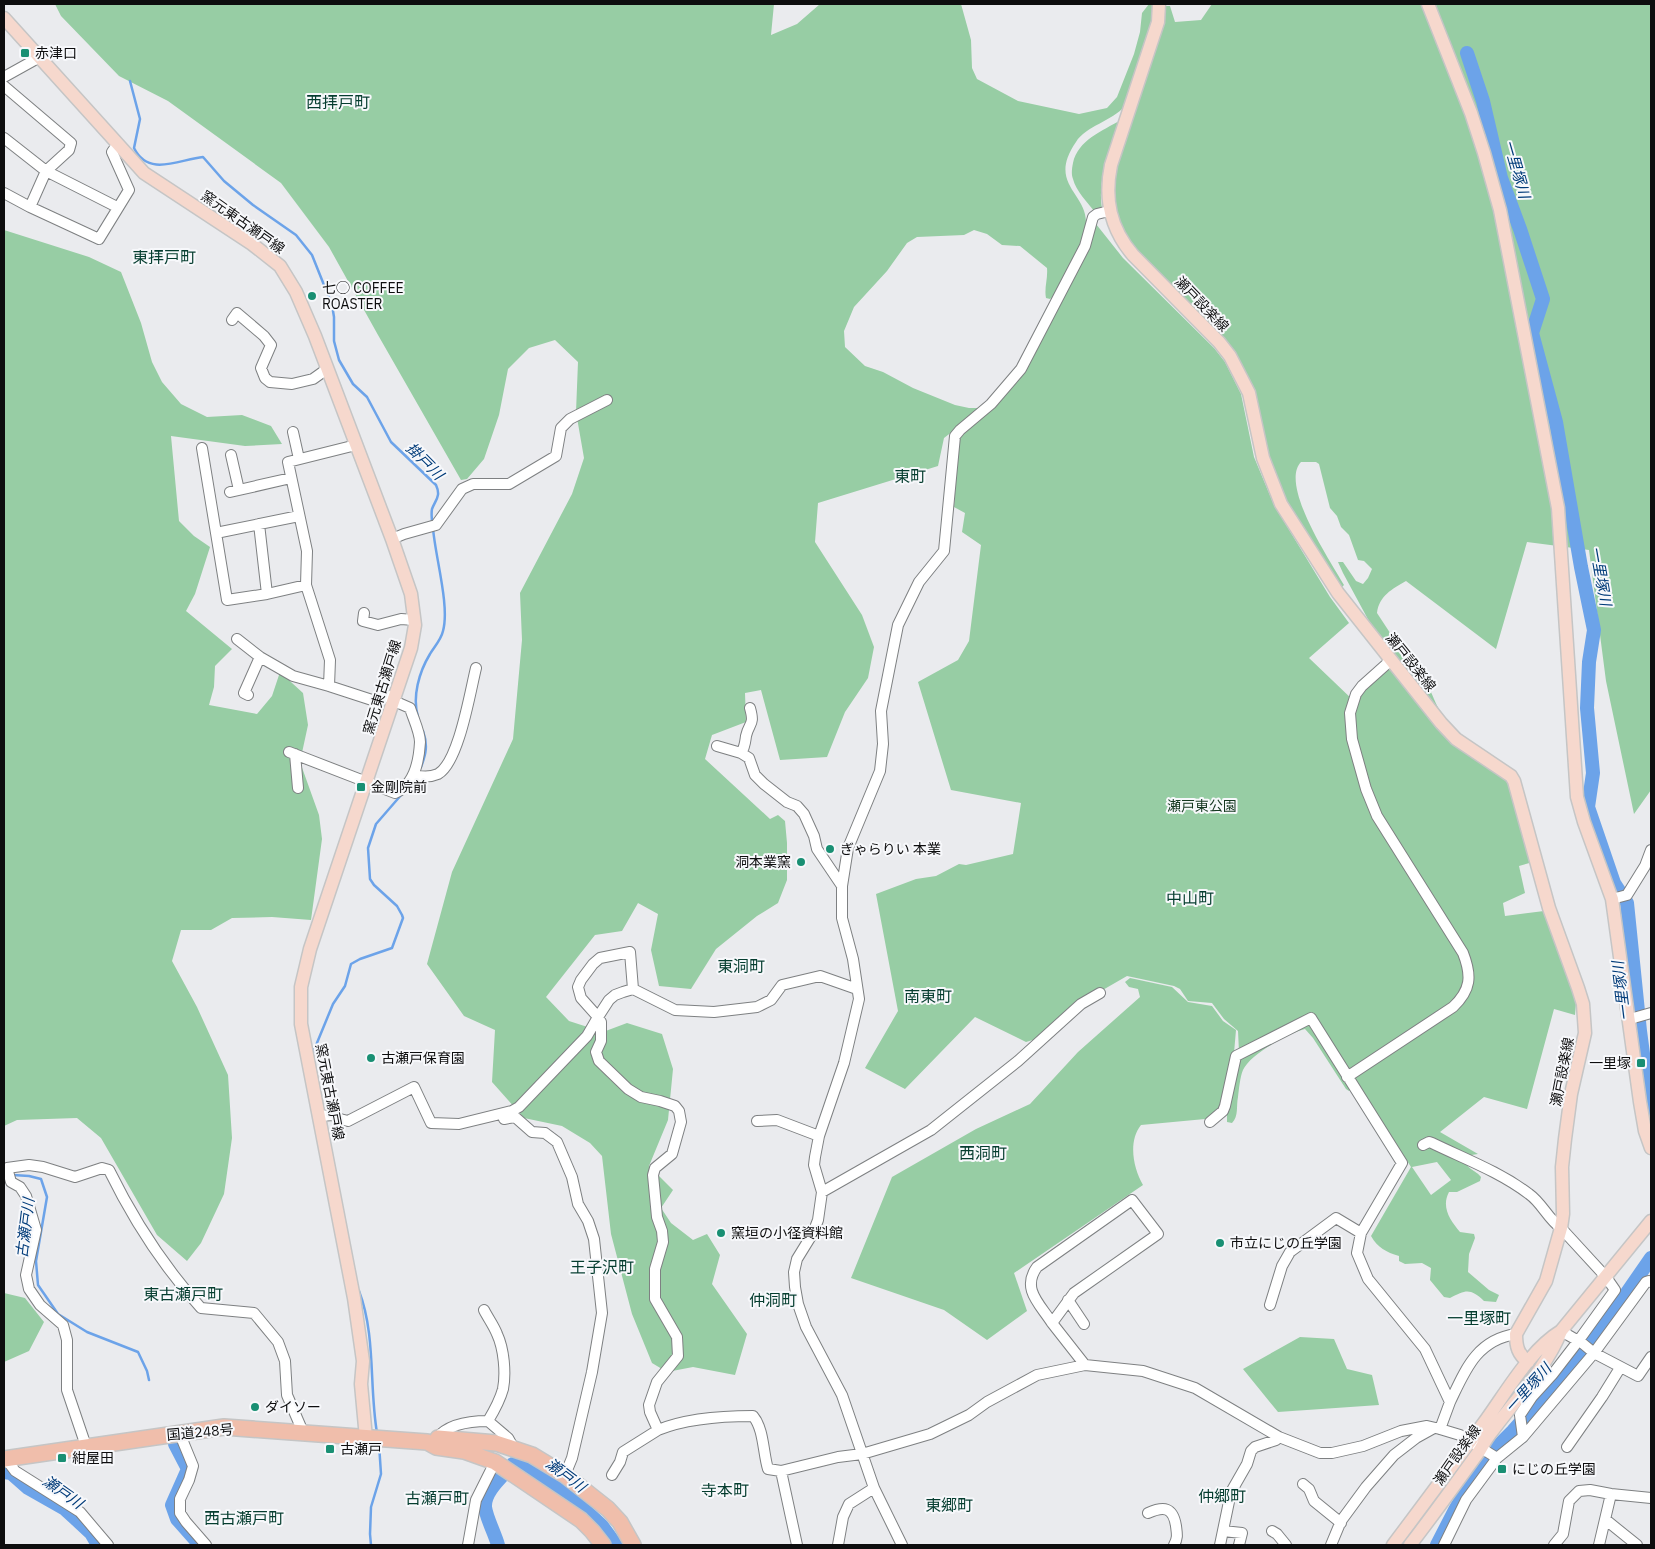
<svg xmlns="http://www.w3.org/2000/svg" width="1655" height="1549" font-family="'IBM Plex Sans','Noto Sans JP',sans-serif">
	<rect width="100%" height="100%" fill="#eaebee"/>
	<path fill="#97cda4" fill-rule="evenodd" d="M55,4H774L771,35L797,24L820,4H961L971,40L972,68L977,79L1018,101L1079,114L1107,108L1117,97L1134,54L1140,32L1142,13L1149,4H1154L1155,14L1125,106C1112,121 1086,126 1076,142C1047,184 1087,193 1086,223C1084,248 1067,273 1056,294L1050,299L1046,298C1044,288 1048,279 1047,268L1020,246L1002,245L987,234L974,230L964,235L917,237L907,243L887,271L854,307L844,331L845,347L865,366L883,372L913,388L955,405L969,408H983L944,438L938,466L818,503L815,542L862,615L874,647L868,678L845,712L827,757L780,760L761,690L745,693L746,722L712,735L705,759L770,819L778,815L785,821L787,843V880L778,903L757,916L716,949L691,989L659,986L651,950L658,914L638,903L622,931L595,935L546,997L569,1021L603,1032L627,1023L662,1034L673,1069L668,1120L649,1166L673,1190L661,1208L671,1223L693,1240L707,1234L720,1255L712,1284L747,1334L735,1375L693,1367L667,1372L652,1363L632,1314L611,1234L602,1156L590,1143L562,1126L524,1118L492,1082L495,1030L464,1016L427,964L452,872L513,739L522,640L520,593L572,494L584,458L576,412L578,362L555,340L529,348L508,369L499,415L484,459L467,479L461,480L378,335L329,247L281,183L168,101L119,76L61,16Z
		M1212,4H1651V790L1634,814L1606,681L1589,550L1527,542L1496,649L1406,581C1392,589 1379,596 1377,613L1419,677C1433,687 1432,701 1442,713V716L1377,636L1343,573L1338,562H1343L1356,581L1363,584L1368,578L1372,569L1364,561L1358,560L1349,535L1341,527L1337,516L1330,508L1319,464L1316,462H1301C1279,485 1331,562 1344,585L1342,587L1324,564L1289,507L1269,462L1252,391L1138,253L1121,228L1114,201V182L1117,165L1163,23L1166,6H1170L1175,22L1201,20Z
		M1121,120C1110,149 1097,178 1102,209L1095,212C1087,202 1076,191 1073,179C1071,174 1072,168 1073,163C1078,140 1102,131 1121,120Z
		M1096,224L1123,258L1214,348L1225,362L1241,394L1254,457L1274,505L1330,597L1349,623L1309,658L1355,702C1362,694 1381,669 1392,669L1447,735L1509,780L1533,862L1519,866L1525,893L1503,903L1505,916L1544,911L1576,1003L1575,1015L1554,1009L1527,1109L1484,1097L1440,1132L1478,1154L1458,1157C1464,1161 1466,1165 1471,1169C1475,1172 1478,1173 1481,1177L1480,1181L1457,1192H1449C1441,1207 1450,1220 1460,1232L1474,1234L1475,1238L1469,1254L1468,1272L1489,1290L1499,1295L1496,1302L1484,1301C1470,1288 1466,1290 1450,1298L1444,1297L1430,1280L1431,1268L1422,1263L1405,1264L1399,1261V1256C1386,1252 1378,1248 1371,1236L1411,1167L1313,1013L1239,1052L1238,1031L1224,1019L1212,1003L1188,1001L1180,989L1174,986L1127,976L1101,991L1036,1039L1026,1042L975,1017L905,1089L865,1068L898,1011L876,894L916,879L936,876L959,864L966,865L1013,854L1021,803L951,790L918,682L958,660L969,641L981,545L962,532L965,513L954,507L959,439L962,433L1021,374L1092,226ZM1437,1162L1451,1180L1431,1195L1412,1167Z
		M4,230L89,257L121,272L141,323L152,362L162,382L181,404L207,417L242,415L271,426L282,444L245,446L171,436L179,521L194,536L210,547L195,594L186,611L232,649L215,666L214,687L209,705L257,714L272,696L280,672L303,693L308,725L300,762L319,815L322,839L311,920L272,917L232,918L211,930H181L172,961L197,1007L228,1075L232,1138L224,1194L201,1243L187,1261L157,1235L101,1138L77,1118L17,1120L4,1126Z
		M1130,978L1172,987L1188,1002L1212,1006L1223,1021L1236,1030L1234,1053L1219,1110L1205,1119L1141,1125C1128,1141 1133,1168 1143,1185L1014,1273L1027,1311L987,1340L944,1310L851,1278L892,1177L976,1129L1030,1104L1078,1052L1140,997L1138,989L1129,987L1125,982Z
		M1308,1024L1351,1089L1349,1091L1346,1089L1313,1038L1305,1029C1289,1033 1250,1054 1243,1070C1240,1077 1239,1089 1238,1097C1236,1106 1239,1116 1232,1123L1227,1122V1107L1237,1060Z
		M4,1293L25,1298L44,1322L29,1351L4,1362Z
		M1300,1337L1334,1339L1347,1369L1372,1375L1379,1405L1278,1412L1243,1369Z"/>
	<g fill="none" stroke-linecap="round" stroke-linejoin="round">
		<path stroke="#6ca3e9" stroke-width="2.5" d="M130,81L140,119L134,148C149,178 180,159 203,157L224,181L253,205L296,235L312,255L332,305L334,317V341L339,360L353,384L367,397L391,442L436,485C441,496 436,499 432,509C431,514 432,518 432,522
			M418,717C412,697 419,672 430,654C434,647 441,640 443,631C450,606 435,556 433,528
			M421,767C426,754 428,745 423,731
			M312,1055L333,1004L345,986L351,964L360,959L392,948L403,918L402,915L397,906L374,885L370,879L368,848L376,824L402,794
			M13,1175L29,1176L41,1179L47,1197L36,1261L38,1285L58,1314L87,1332L138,1352L147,1371L149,1380
			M359,1291C376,1335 369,1386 377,1433
			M371,1545L370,1534L371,1507L381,1474L379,1444"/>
		<path stroke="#6ca3e9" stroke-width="14" d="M1467,53L1483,101L1501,178L1520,229L1543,299L1532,333L1556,422L1581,567L1594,630L1589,662L1587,708L1593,773L1588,807L1614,883L1627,903L1640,1031L1651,1114
			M175,1444L188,1469L172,1505L177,1519L200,1545
			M4,1472L11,1473L28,1488L65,1509L91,1533L98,1545
			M498,1545C495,1534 486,1517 485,1507C484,1491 503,1476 513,1464L526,1465L562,1489L602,1526L616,1545
			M1437,1545L1455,1510L1483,1461L1513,1431L1580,1355L1615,1310L1651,1258"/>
		<g stroke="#7e8082" stroke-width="12">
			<path id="minor" d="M4,77L40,57
				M4,86L71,143L69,150L46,171L30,207
				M4,138L46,171L117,207
				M4,193L30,207L99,239L129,190L112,152L117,145
				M232,320L237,313L264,336L271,345L261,368L265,378L270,382L292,384L313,379L327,369
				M293,432L299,459
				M202,448L216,533
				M231,455L239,490
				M230,492L291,478
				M299,516L216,533L227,600L267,594L306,585
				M259,524L267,594
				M392,539L404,534L436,525L462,489L473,484H509L556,456L561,428L570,419L607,400
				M364,613L363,621L378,625L401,619L414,620
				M237,639L260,657L293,676L329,686L372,700L396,695
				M329,686L330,660L306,585L307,551L288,462L356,445
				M248,695L244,693L260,657
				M717,746L741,753L749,758L755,775L764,784L787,802L797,806L804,814L814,836L817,849L842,886
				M289,752L395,793C415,785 419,761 420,742C420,732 413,718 410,708L394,701
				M741,753C745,747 745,743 746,736C749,722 755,726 750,708
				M295,754L298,788
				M415,775C422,777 431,777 438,774C459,762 470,692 476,668
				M1612,899L1627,895L1645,866L1651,850
				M633,989L630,952L600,958L593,964L581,980L578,987L581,998L598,1017L601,1022V1041L596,1052L599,1061L628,1089L641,1097L660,1101L675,1106L679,1111L681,1122L672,1154L655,1168L653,1175L657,1217L662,1231L663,1242L655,1269V1299L677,1337L678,1356L657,1382L649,1405L650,1412L658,1430C687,1418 722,1416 753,1416C764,1429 763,1453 768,1469L781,1471L838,1457L862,1454L930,1434L969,1415L987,1402L1037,1375L1085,1365L1143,1371L1195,1388L1279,1437L1320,1453H1332L1363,1446L1401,1431L1427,1426L1440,1429L1460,1435L1497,1458
				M1630,1019L1651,1013
				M1347,1077L1453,1007C1471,990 1472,976 1463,953L1377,816L1366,789L1352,739L1350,713L1356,694L1362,686L1390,661
				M319,1116L334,1115L340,1119L348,1121L414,1087L431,1123L459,1124L512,1111L519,1107L587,1036L598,1017L609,1000L615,995L623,992L633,989L675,1010L714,1012L757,1007L771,1000L782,985L820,976L857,989
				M504,1119L515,1117L532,1132L545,1133L557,1142L572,1177L578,1204L588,1221L594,1239L602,1313L592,1372L572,1458L565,1475
				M757,1121L777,1120L819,1136
				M1210,1122L1223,1111L1225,1106L1236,1056L1311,1018L1402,1163L1361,1233L1357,1253L1368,1279L1425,1349L1450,1402L1440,1429
				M1423,1145L1429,1142L1432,1143C1465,1159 1500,1172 1529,1194C1542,1203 1548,1219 1561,1228L1606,1277L1615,1290L1579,1340L1552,1375L1532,1397L1520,1415L1523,1437
				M822,1192L931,1130L1018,1061L1081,1004L1100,993
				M1068,1300L1084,1324
				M1270,1305L1282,1266L1290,1252L1336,1218L1361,1233
				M484,1310C488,1318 494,1326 497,1334C504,1349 506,1373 503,1389C500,1400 494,1411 488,1421
				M1052,1323C1040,1304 1021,1289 1037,1267L1132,1200L1158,1234L1074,1293L1052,1323L1085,1365
				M1561,1331L1582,1343L1594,1353L1638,1376L1651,1357
				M1450,1402C1465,1371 1476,1340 1516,1334
				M179,1432L193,1466L189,1480L180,1499V1513L186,1522L206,1545
				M437,1438C449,1423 471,1421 488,1421L508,1438L513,1447
				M86,1446L67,1390V1340L63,1325L40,1305L29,1289L26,1275L36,1230L26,1196L20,1187L11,1182L7,1168L29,1165L43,1167L75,1177L102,1168L109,1170C134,1221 163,1266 201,1308L254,1313L278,1342L285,1361L287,1395L303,1432
				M1567,1447L1602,1397L1620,1368
				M9,1458V1463L15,1471L80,1512L108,1545
				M781,1471L797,1545
				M612,1475L620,1462L623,1452L658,1430
				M1303,1484L1309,1489L1314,1501L1341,1523
				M1148,1513C1164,1506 1173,1507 1176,1526C1177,1534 1178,1538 1174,1545
				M1606,1520L1637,1545
				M1223,1531L1242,1533L1239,1545
				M1272,1531L1277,1534L1286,1545
				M468,1545L476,1500L495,1462
				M838,1545L843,1517L849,1504L874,1488
				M902,1545L874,1488L842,1395L806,1327L798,1304L795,1287L794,1272L797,1259L813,1233L818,1220L822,1192L814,1165L815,1157L819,1136L844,1063L859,999L853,959L842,918V886L848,848L880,771L883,744L881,711L898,625L919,582L944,551L955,436L960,430L991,404L1021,369L1085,246L1093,217L1097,214L1109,211
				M1220,1545L1231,1492L1247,1464L1251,1451L1255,1447L1276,1440L1279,1437
				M1331,1545L1341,1521L1366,1487L1394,1455L1416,1438L1434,1428
				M1444,1545L1466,1500L1497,1458L1523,1437L1594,1353L1646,1282L1649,1281L1651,1282
				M1554,1545L1563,1534L1569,1501L1579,1491L1590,1490L1611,1494L1651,1498
				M1599,1545L1611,1494"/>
		</g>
		<g stroke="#c5c5c5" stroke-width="15">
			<path id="major" d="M1159,4L1158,22L1111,165C1104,199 1110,228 1133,255L1219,342L1230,356L1249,393L1263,458L1281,504L1338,593L1441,723L1456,739L1511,776L1514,781L1549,908L1578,988L1583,1004L1585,1033L1571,1094L1565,1139L1562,1167L1563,1214L1561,1228L1546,1281L1516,1334C1516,1347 1518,1354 1528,1362
				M1428,4L1471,113L1484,153L1500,210L1558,508L1577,797L1584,822L1612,899L1640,1102L1645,1131L1651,1148
				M4,18L144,173L252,244L280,266L296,292L315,336L392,539L411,594L415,625L411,648L310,949L301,987V1024L354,1298L363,1361L361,1384L366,1438
				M1393,1545C1424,1504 1455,1462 1486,1420C1507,1391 1530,1350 1561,1331
				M1410,1545C1434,1514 1457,1482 1480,1450C1483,1445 1486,1439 1490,1434C1514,1401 1546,1369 1561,1331L1651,1221"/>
		</g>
		<g stroke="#c5c5c5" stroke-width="18">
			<path id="highway" d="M438,1438L496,1443L532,1455L565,1475L608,1509L620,1522L633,1545
				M4,1459L224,1427L427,1442L436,1447L464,1451L495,1462L581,1520L592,1531L603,1545"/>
		</g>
		<use href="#minor" stroke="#fff" stroke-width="10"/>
		<use href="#major" stroke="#f6d8cd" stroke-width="12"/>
		<use href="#highway" stroke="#f0beab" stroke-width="15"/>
	</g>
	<g fill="#198f73" stroke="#f7f8fb" stroke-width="2">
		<rect x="20" y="48" width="10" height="10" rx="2.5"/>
		<circle cx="312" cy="296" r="5"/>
		<rect x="356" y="782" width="10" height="10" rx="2.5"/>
		<circle cx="830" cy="849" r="5"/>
		<circle cx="801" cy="862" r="5"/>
		<circle cx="371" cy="1058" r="5"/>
		<rect x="1636" y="1058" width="10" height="10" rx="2.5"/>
		<circle cx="721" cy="1233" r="5"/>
		<circle cx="1220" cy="1243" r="5"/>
		<circle cx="255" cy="1407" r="5"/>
		<rect x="325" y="1444" width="10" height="10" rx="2.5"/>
		<rect x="57" y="1453" width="10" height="10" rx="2.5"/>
		<rect x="1497" y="1464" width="10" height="10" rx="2.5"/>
	</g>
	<g text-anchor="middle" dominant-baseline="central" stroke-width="4" stroke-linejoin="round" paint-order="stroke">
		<g font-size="14" fill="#0d0d0e" stroke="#f7f8fb" text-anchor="start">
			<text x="35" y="53">赤津口</text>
			<text x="322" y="288">七◯ COFFEE<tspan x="322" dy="16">ROASTER</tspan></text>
			<text x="371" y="787">金剛院前</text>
			<text x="840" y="849">ぎゃらりい 本業</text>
			<text x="791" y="862" text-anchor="end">洞本業窯</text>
			<text x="381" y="1058">古瀬戸保育園</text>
			<text x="1631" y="1063" text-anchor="end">一里塚</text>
			<text x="731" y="1233">窯垣の小径資料館</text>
			<text x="1230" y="1243">市立にじの丘学園</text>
			<text x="265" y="1407">ダイソー</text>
			<text x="340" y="1449">古瀬戸</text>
			<text x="72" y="1458">紺屋田</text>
			<text x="1512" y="1469">にじの丘学園</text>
		</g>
		<g font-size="14" fill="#0d0d0e" stroke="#f7f8fb">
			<text transform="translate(243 222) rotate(35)">窯元東古瀬戸線</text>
			<text transform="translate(1202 304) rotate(46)">瀬戸設楽線</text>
			<text transform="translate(1411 662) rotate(51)">瀬戸設楽線</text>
			<text transform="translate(382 687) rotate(-73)">窯元東古瀬戸線</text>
			<text transform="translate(1562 1072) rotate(-79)">瀬戸設楽線</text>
			<text transform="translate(330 1092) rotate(79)">窯元東古瀬戸線</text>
			<text transform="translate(200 1432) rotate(-5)">国道248号</text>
			<text transform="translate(1457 1455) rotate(-55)">瀬戸設楽線</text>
		</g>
		<g font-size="14" fill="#14371f" stroke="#f7f8fb">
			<text x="1202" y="806">瀬戸東公園</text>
		</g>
		<g font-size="15" font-style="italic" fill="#003b79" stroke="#f7f8fb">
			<text transform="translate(1517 169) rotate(74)">一里塚川</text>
			<text transform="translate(425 461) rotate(45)">掛戸川</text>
			<text transform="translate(1601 576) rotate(80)">一里塚川</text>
			<text transform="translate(1621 991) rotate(-97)">一里塚川</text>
			<text transform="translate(25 1228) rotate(-83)">古瀬戸川</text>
			<text transform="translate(1528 1388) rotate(-48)">一里塚川</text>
			<text transform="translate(566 1475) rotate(37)">瀬戸川</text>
			<text transform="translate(63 1492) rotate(35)">瀬戸川</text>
		</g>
		<g font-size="16" fill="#053d2f" stroke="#f7f8fb">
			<text x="338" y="102">西拝戸町</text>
			<text x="164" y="257">東拝戸町</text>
			<text x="910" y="476">東町</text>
			<text x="1190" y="898">中山町</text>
			<text x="741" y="966">東洞町</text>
			<text x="928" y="996">南東町</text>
			<text x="983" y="1153">西洞町</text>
			<text x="602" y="1267">王子沢町</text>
			<text x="183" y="1294">東古瀬戸町</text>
			<text x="773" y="1300">仲洞町</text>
			<text x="1479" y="1318">一里塚町</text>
			<text x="725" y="1490">寺本町</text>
			<text x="1222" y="1496">仲郷町</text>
			<text x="437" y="1498">古瀬戸町</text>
			<text x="949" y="1505">東郷町</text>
			<text x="244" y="1518">西古瀬戸町</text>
		</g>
	</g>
	<rect width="1655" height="1549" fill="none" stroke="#0d0d0e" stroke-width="10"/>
</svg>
